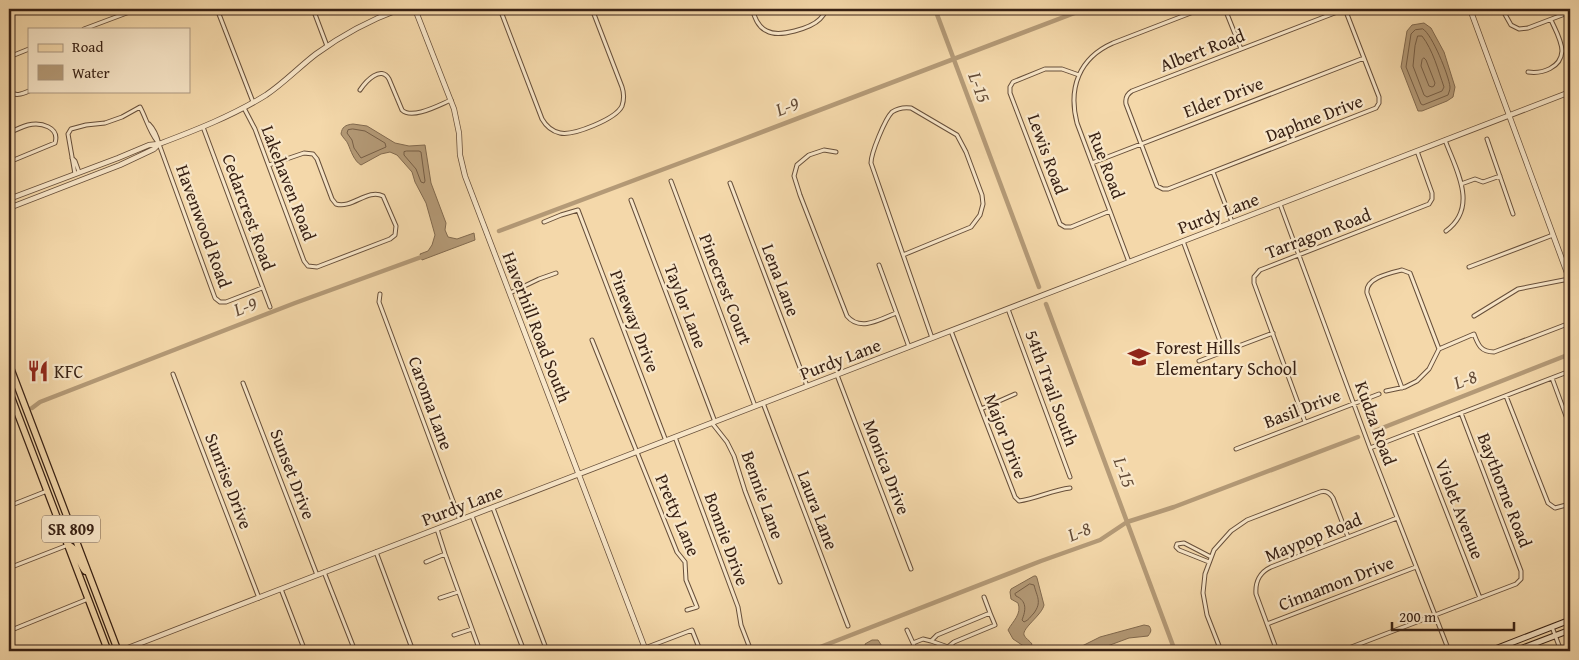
<svg xmlns="http://www.w3.org/2000/svg" width="1579" height="660" font-family="'Gentium Book Plus',serif">
	<rect width="100%" height="100%" fill="#f4d8aa"/>
	<filter id="stains"><feTurbulence type="fractalNoise" baseFrequency=".004" numOctaves="4"/><feColorMatrix values="0 0 0 0 .2 0 0 0 0 .09 0 0 0 0 .02 0 0 0 .5 -.17"/></filter>
	<radialGradient id="worn" r=".72"><stop offset=".6" stop-color="#630" stop-opacity="0"/><stop offset="1" stop-color="#630" stop-opacity=".3"/></radialGradient>
	<path fill="#b49a77" stroke="#826a4f" d="M1424,23L1431,28L1444,52L1455,87L1453,97L1447,101L1422,111H1418L1401,67L1407,31L1412,25Z
		M353,124L367,126L395,143L409,146L425,145L431,183L446,223L445,230L448,237L457,239L474,233L475,240L422,260L420,254L428,251L432,245L435,235L426,203L415,182L412,172L397,155L390,152L381,154L361,165C354,161 351,151 348,144C347,141 343,138 341,134C342,127 345,125 353,124Z
		M1034,576H1036L1037,578L1044,605C1042,615 1022,628 1024,635C1025,638 1030,641 1032,644L1030,649H1028L1013,639L1008,630C1013,621 1022,614 1018,603L1011,599L1010,592L1011,589Z
		M1144,625L1149,626C1152,630 1151,632 1148,636L1129,638L1094,651H1072L1100,637Z
		M872,640H878L885,651H866L865,644Z"/>
	<g fill="none" stroke-linecap="round" stroke-linejoin="round">
		<path stroke="#765e46" stroke-width="1" d="M1423,29C1432,34 1449,76 1450,87C1450,90 1449,92 1448,95L1423,105L1421,104L1406,67L1411,34L1415,30Z
			M1418,36H1422C1433,50 1438,70 1444,87L1442,91L1427,97L1424,95L1413,66L1415,46Z
			M1424,58L1426,60L1435,83L1434,86L1432,87L1429,86L1421,66L1422,60Z
			M353,129L365,131L385,143L386,147L361,158L354,148L352,140L347,133L348,130Z
			M407,151H419L421,152L425,181L424,183L421,182L416,169L404,155V152Z
			M1030,584L1034,585C1037,597 1042,602 1034,613C1030,617 1029,620 1024,622L1022,620C1026,610 1027,601 1016,596L1015,594Z"/>
		<path stroke="#b49a77" stroke-width="4.5" d="M935,9L1039,287
			M499,231L720,148L1085,9
			M1046,304L1175,651
			M32,408L40,402L295,303L427,255
			M1372,432L1570,354
			M810,651L1041,561L1100,540L1127,522L1174,507L1358,437"/>
		<g stroke="#674f3a" stroke-width="5">
			<path id="minor" d="M217,9L253,102
				M313,9L327,46
				M500,9L542,119C546,126 551,131 560,133C573,136 616,119 622,106C624,100 624,93 622,87L592,9
				M752,9C755,18 758,27 767,31C779,38 811,28 820,19C823,16 825,13 827,9
				M1225,9L1241,49
				M1345,9L1379,97V103L1376,108L1168,189H1163L1157,186L1126,104C1125,98 1127,94 1132,91L1345,9H1346
				M1502,9L1511,25L1519,29L1528,28L1570,12
				M84,29L132,11
				M9,57L29,49
				M1528,72C1542,74 1561,68 1562,51C1562,41 1555,29 1551,20
				M1079,75L1062,69H1045L1013,82L1010,87V93L1060,224L1065,227H1071L1110,211
				M360,90C366,81 381,65 389,79L402,110C412,120 439,105 451,100
				M9,91C15,97 22,94 29,91
				M244,108L255,129L304,261L308,266L317,267L390,239L395,235L396,226L383,196C368,188 352,209 336,204L332,199L317,159L313,154L304,153L269,165
				M149,124C155,130 157,136 159,144L215,298L220,302H226L262,288
				M203,127L270,307
				M9,133C15,130 21,127 28,125C41,122 60,127 55,143L9,162
				M1487,139L1513,214
				M1445,140C1456,170 1479,207 1446,231
				M836,152L824,150L809,155L797,165L794,176L800,195L847,316C860,332 881,319 896,313
				M72,158L75,161L79,172
				M1092,163L1364,58
				M1213,172L1232,222
				M75,174L68,134L71,129L86,125L105,123L122,117L140,107C146,118 149,131 157,141
				M671,181L755,406
				M730,183L807,386
				M1461,184L1475,179L1483,182L1500,176
				M631,200L715,422
				M1280,204L1370,448L1449,651
				M544,222L561,215L578,210L666,441
				M1183,241L1224,352
				M903,255L971,227L980,215L983,204L982,195L966,152L957,135L911,108C904,107 898,108 892,112C885,119 871,153 871,163L932,338
				M1129,262L1077,123C1068,88 1079,58 1113,43L1201,9
				M879,265L909,347
				M1469,267L1553,235
				M510,293L539,279L556,273
				M380,294L379,302L460,520
				M1008,309L1070,477
				M1474,316L1518,289L1569,279
				M951,331L1015,497L1019,501C1036,499 1052,490 1070,488
				M592,340L677,552L685,562L686,580L697,607L687,610
				M1199,361L1273,333
				M173,374L259,598
				M837,375L911,569
				M1552,378L1570,427
				M243,383L317,575
				M1402,388L1367,293C1365,278 1390,273 1402,270L1410,273L1439,349
				M1386,391L1405,387L1417,381L1429,369L1439,349L1474,334C1478,345 1481,352 1494,352L1570,323
				M1506,396L1548,503L1555,508L1570,504
				M763,403L848,626
				M981,409L1015,394
				M9,413L16,410
				M1305,422L1254,283V277L1260,270L1429,204L1432,199V193L1417,151
				M712,423L727,442L734,456L745,491L780,582
				M1415,431L1480,598
				M675,437L738,607L741,625L751,651
				M1370,448L1570,371
				M1236,449L1379,394
				M9,506L47,491
				M493,508L547,651
				M472,516L524,651
				M437,529L445,554L480,651
				M376,552L413,651
				M426,562L445,554
				M1209,562L1179,550L1176,547L1177,544L1184,543L1211,557
				M9,568L68,545
				M324,572L355,651
				M281,589L305,651
				M984,597L990,613
				M440,598L458,592
				M1267,624L1416,567
				M1552,627L1561,651
				M907,630L913,643L923,639L931,641
				M9,631L88,599
				M454,635L472,629
				M913,643L916,651
				M948,647L954,642L995,625L990,613L937,635L931,641L948,647L953,651
				M645,648L692,630L700,650
				M1221,651L1207,615L1203,593L1205,574L1214,550L1231,531L1247,520L1320,492C1326,490 1330,493 1333,498L1348,537
				M1277,651L1256,594C1255,582 1260,572 1271,567L1397,518
				M1341,651L1516,584L1521,579V571L1461,413"/>
		</g>
		<g stroke="#674f3a" stroke-width="6">
			<path id="tertiary" d="M415,9L454,109L459,133L460,155L465,176L646,651
				M1470,9L1570,281
				M9,199L118,158L149,145L159,144C196,130 232,116 266,95C284,83 299,67 316,54C342,35 370,20 400,9
				M9,208L120,165L154,149L159,144
				M120,651L1570,92"/>
		</g>
		<g stroke="#382114" stroke-width="7">
			<path id="secondary" d="M1490,651L1570,620
				M1515,651L1570,630"/>
		</g>
		<g stroke="#382114" stroke-width="8">
			<path id="primary" d="M9,364L118,651
				M9,391L108,651
				M68,545C78,548 78,563 85,571"/>
		</g>
		<use href="#minor" stroke="#f8e6c8" stroke-width="3"/>
		<use href="#tertiary" stroke="#f8e6c8" stroke-width="4.5"/>
		<use href="#secondary" stroke="#f8e6c8" stroke-width="5"/>
		<use href="#primary" stroke="#f4d8aa" stroke-width="5.5"/>
	</g>
	<defs>
		<g id="school-bare" transform="scale(1.725)"><path d="M0-5L7-2L0 1L-7-2ZM-4 1L0 2.5L4 1V4Q0 6-4 4Z" fill="#8f2418" stroke="#f8e6c8" stroke-width="2.5" paint-order="stroke"/></g>
		<g id="restaurant-bare" transform="scale(1.725)"><path d="M-5-6h1v4h1v-4h1v4h1v-4h1v5L-1.5 .5V6h-2V.5L-5-1ZM5-6V6H3V1.5H1.5Q1.5-4 5-6Z" fill="#8f2418" stroke="#f8e6c8" stroke-width="2.5" paint-order="stroke"/></g>
	</defs>
	<g fill-rule="evenodd">
		<use href="#school-bare" x="1139" y="357"/>
		<use href="#restaurant-bare" x="38" y="371"/>
	</g>
	<g text-anchor="middle" dominant-baseline="central" stroke-width="4.5" stroke-linejoin="round" paint-order="stroke">
		<rect fill="#f8e6c8" stroke="#725c4a" stroke-width="1" x="42" y="515.5" width="58" height="27" rx="4"/>
		<g font-size="16" font-weight="bold" fill="#382114">
			<text x="71" y="529">SR 809</text>
		</g>
		<g font-size="18" fill="#382114" stroke="#f8e6c8">
			<text transform="translate(1202 50) rotate(-21)">Albert Road</text>
			<text transform="translate(1223 97) rotate(-21)">Elder Drive</text>
			<text transform="translate(1314 118) rotate(-21)">Daphne Drive</text>
			<text transform="translate(1048 154) rotate(70)">Lewis Road</text>
			<text transform="translate(1107 165) rotate(69)">Rue Road</text>
			<text transform="translate(289 183) rotate(69)">Lakehaven Road</text>
			<text transform="translate(249 212) rotate(70)">Cedarcrest Road</text>
			<text transform="translate(1218 213) rotate(-21)">Purdy Lane</text>
			<text transform="translate(204 226) rotate(70)">Havenwood Road</text>
			<text transform="translate(1318 233) rotate(-21)">Tarragon Road</text>
			<text transform="translate(781 280) rotate(69)">Lena Lane</text>
			<text transform="translate(726 289) rotate(69)">Pinecrest Court</text>
			<text transform="translate(686 306) rotate(69)">Taylor Lane</text>
			<text transform="translate(635 321) rotate(69)">Pineway Drive</text>
			<text transform="translate(537 327) rotate(69)">Haverhill Road South</text>
			<text transform="translate(840 359) rotate(-21)">Purdy Lane</text>
			<text transform="translate(1052 388) rotate(70)">54th Trail South</text>
			<text transform="translate(431 403) rotate(70)">Caroma Lane</text>
			<text transform="translate(1302 408) rotate(-21)">Basil Drive</text>
			<text transform="translate(1376 423) rotate(70)">Kudza Road</text>
			<text transform="translate(1006 436) rotate(69)">Major Drive</text>
			<text transform="translate(887 467) rotate(69)">Monica Drive</text>
			<text transform="translate(293 474) rotate(69)">Sunset Drive</text>
			<text transform="translate(229 481) rotate(69)">Sunrise Drive</text>
			<text transform="translate(1505 490) rotate(69)">Baythorne Road</text>
			<text transform="translate(763 495) rotate(70)">Bennie Lane</text>
			<text transform="translate(462 505) rotate(-21)">Purdy Lane</text>
			<text transform="translate(1460 509) rotate(69)">Violet Avenue</text>
			<text transform="translate(818 510) rotate(69)">Laura Lane</text>
			<text transform="translate(678 515) rotate(67)">Pretty Lane</text>
			<text transform="translate(1313 537) rotate(-22)">Maypop Road</text>
			<text transform="translate(727 539) rotate(70)">Bonnie Drive</text>
			<text transform="translate(1336 583) rotate(-21)">Cinnamon Drive</text>
		</g>
		<g font-size="18" fill="#382114" stroke="#f8e6c8" text-anchor="start">
			<text x="1156" y="347">Forest Hills<tspan x="1156" dy="21">Elementary School</tspan></text>
			<text x="54" y="371">KFC</text>
		</g>
		<g font-size="19" font-style="italic" fill="#634b37" stroke="#f8e6c8">
			<text transform="translate(980 87) rotate(69)">L-15</text>
			<text transform="translate(787 106) rotate(-21)">L-9</text>
			<text transform="translate(245 306) rotate(-21)">L-9</text>
			<text transform="translate(1465 379) rotate(-21)">L-8</text>
			<text transform="translate(1125 472) rotate(70)">L-15</text>
			<text transform="translate(1079 531) rotate(-22)">L-8</text>
		</g>
	</g>
	<rect width="1579" height="660" fill="none" stroke="#f4d8aa" stroke-width="30"/>
	<rect x="10" y="10" width="1559" height="640" fill="none" stroke="#382114" stroke-width="2.5"/>
	<rect x="15" y="15" width="1549" height="630" fill="none" stroke="#382114"/>
	<rect x="28" y="28" width="162" height="65" fill="#f8e6c8" stroke="#ab9780"/>
	<rect x="38" y="44" width="25" height="8" fill="#f4d8aa" stroke="#ab9780"/>
	<text x="72" y="52" font-size="15" fill="#382114">Road</text>
	<rect x="38" y="65" width="25" height="15" fill="#b49a77" stroke="#ab9780"/>
	<text x="72" y="78" font-size="15" fill="#382114">Water</text>
	<path d="M1392 622v8h122v-8" fill="none" stroke="#382114" stroke-width="2.5"/>
	<text x="1399" y="622" font-size="15" fill="#382114" stroke="#f8e6c8" stroke-width="4" paint-order="stroke">200 m</text>
	<rect width="100%" height="100%" filter="url(#stains)"/>
	<rect width="100%" height="100%" fill="url(#worn)"/>
</svg>
